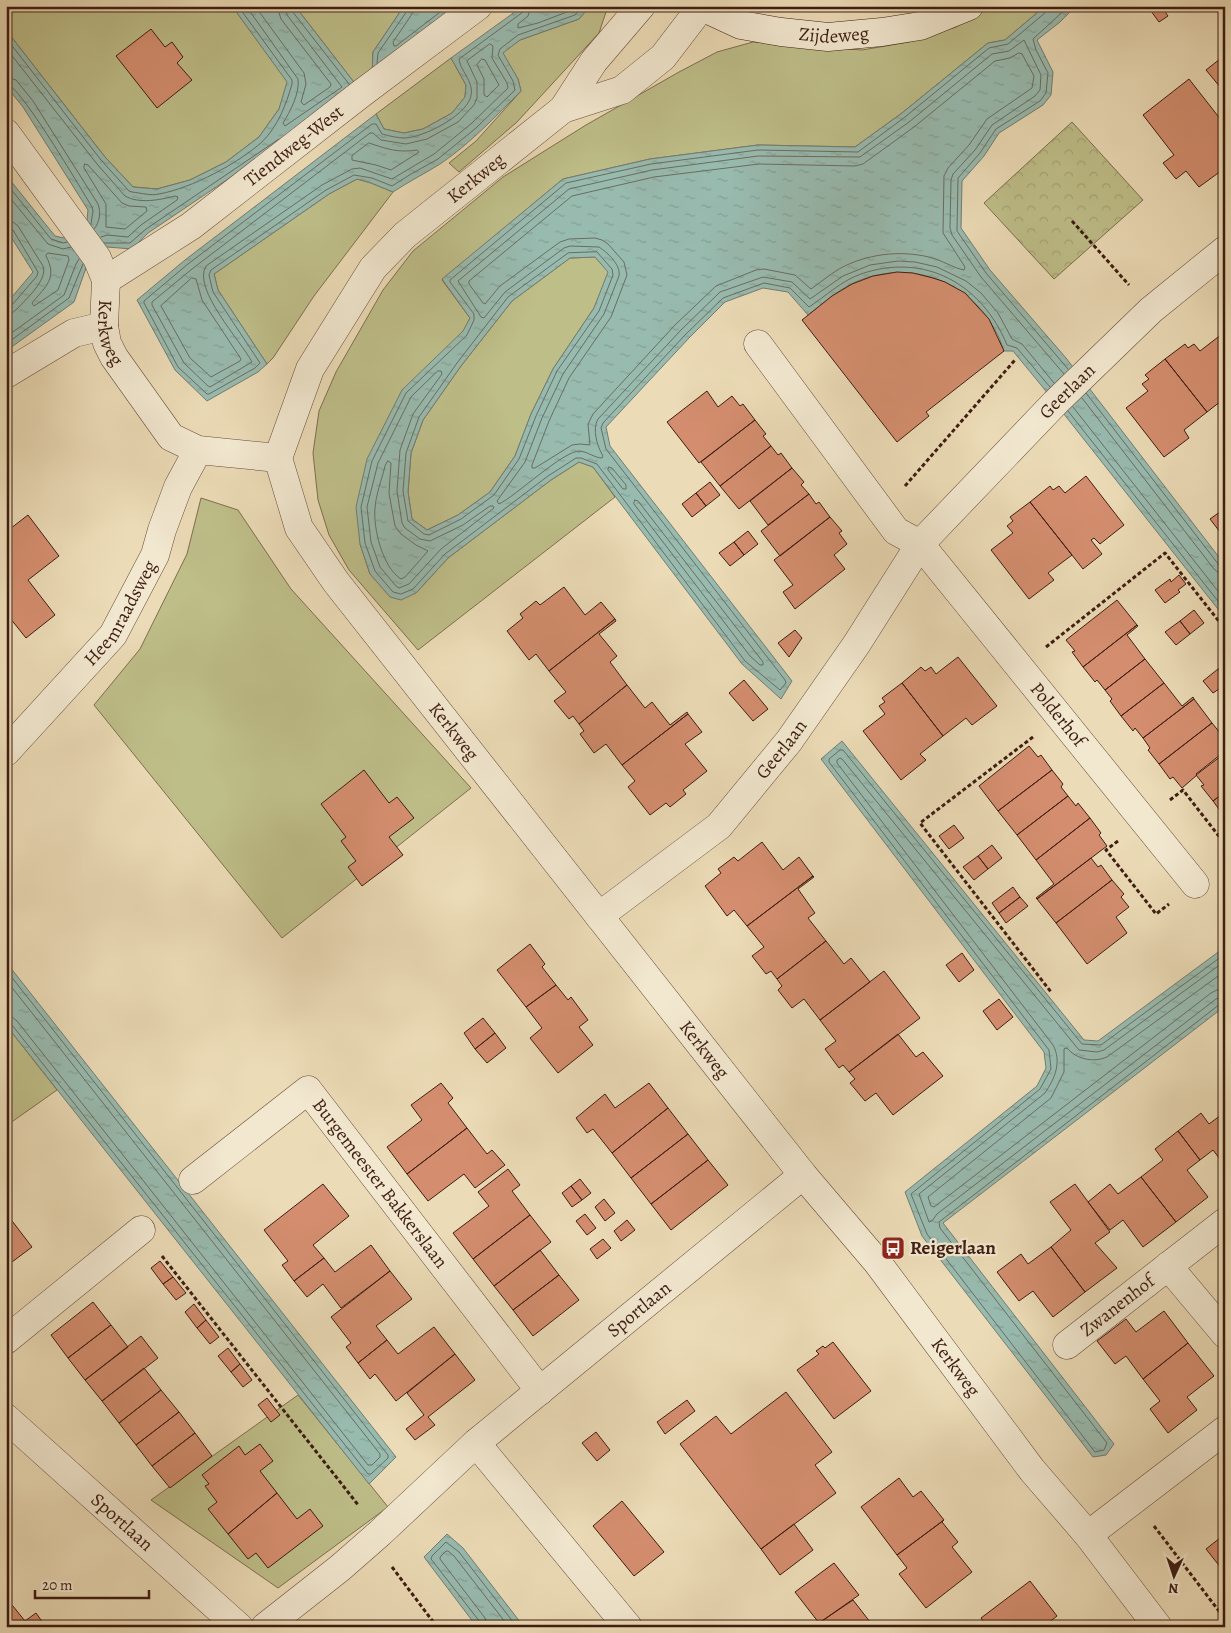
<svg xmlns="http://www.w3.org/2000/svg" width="1231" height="1633" font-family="Alegreya,serif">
	<defs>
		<pattern id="park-crowns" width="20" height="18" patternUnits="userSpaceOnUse" patternTransform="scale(1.25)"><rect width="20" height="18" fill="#bebe89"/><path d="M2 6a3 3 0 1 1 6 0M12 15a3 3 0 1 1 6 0" fill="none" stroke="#a4a375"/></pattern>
		<pattern id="water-ripples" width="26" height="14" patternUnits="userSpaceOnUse" patternTransform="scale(1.25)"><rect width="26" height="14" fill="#98bbb0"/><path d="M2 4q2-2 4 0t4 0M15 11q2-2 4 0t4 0" fill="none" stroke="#84a096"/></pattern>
	</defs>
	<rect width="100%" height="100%" fill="#ebdbb6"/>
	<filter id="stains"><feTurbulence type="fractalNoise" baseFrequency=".004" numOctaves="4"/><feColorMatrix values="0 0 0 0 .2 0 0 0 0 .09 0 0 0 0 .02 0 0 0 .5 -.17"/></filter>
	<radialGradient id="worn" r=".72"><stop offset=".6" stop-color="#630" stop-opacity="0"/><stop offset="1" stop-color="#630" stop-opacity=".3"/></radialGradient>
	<path fill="#bebe89" stroke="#7e6e4e" d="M6,6H232L288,82L279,109L259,137L226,162L190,180L157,189L133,187L105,157L6,30Z
		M295,6H404L373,52L372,78L360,90Z
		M590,6H608L599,33L517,122L459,172L449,163L476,141L521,91L518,79L502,53L520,40L579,19Z
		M991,6H1045L1005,40L988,43L902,113L855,147L758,145L650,159L563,179L442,280L470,318L360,544L370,574L391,597L416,593L448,558L551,480L579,462L593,467L615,497L418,650L349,570L329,535L318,500L313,453L319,411L336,372L383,290L413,251L503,177L586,125L679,72L717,52L753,42L862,50L909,42L956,27Z
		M451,58L466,85L465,97L452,113L423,129L404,133L384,129L376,114Z
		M357,179L371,183L393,192L314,296L273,358L267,364L218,290L214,274L329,194Z
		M595,257L609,272L594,308L553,369L531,414L515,456L490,492L458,515L427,530L412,519L408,492L411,453L423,420L461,366L512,301L570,258Z
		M201,498L238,510L291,589L471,788L282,938L94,705L140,649L187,554Z
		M6,1025L57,1090L6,1126Z
		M298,1395L388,1507L278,1588L151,1500Z"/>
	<path fill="url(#park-crowns)" stroke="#7e6e4e" d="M1072,122L1143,200L1054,279L984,203Z"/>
	<path fill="url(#water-ripples)" stroke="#747c71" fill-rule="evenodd" d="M232,6H295L360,90L148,233L132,249L107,247L86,268L74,302L6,351V304L33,272L6,229V175L55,236L64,238L87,220L88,210L23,107L6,86V30L105,157L133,187L157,189L190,180L226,162L259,137L279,109L287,82Z
		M404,6H466L372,78L373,52Z
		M523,6H590L579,19L520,40L503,53L518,79L521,91C496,116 470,144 440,164C424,174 408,182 393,192L371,183L357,179L329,194L214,274L218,290L267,364L258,372L207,401L175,370L137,300L185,260L376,114L384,129L404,133L423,129L452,113L465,97L466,85L451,58Z
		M1045,6H1076L1060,22L1037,40L1053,72L1051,95L1043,105L999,133L984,156L962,181L961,228L990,270L1066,358L1225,565V618L1041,385L1013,351H1004C985,290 923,258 863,279C842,286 825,302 808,315L788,292L763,288L725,302L689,338L606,427L610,446L792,681L781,699L742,664L593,467L579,462L551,480L448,558L416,593L401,600L390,597L370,574L360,544L356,507L367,459L402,390L463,331L470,318L442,279L563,179L650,159L758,145L855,147L902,113L988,43L1005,40ZM595,257L608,272L594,308L553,369L531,414L515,456L490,492L458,515L427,530L412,519L408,492L411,453L423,420L461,366L512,301L570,258Z
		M842,741L1084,1040L1098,1041L1225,947V1006L943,1223L1114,1444L1106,1455L1093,1457L922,1236L905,1192L1037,1086L1046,1068L1044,1052L821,759Z
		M6,962L396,1457L369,1484L6,1025Z
		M447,1534L463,1548L524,1627H477L424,1557Z"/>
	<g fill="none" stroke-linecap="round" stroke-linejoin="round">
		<path stroke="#6b6c61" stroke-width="1" d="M246,6L298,79C300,93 290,112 283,123L285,126L342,87L287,15L285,6
			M255,6L304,73L306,84L301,102L304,105L330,87L331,84L281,19L277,6
			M291,6L292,11L349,84
			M414,6L412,14L393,42L394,46H396L448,6
			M525,6L523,12L459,59C461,73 476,83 470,99C463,117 424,137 405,138C398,138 389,136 382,134L376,124H372L188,264L144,301V303L178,367L207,394H209L255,368L260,363L213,292L209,275L211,270L326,190L354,175L372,178L392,186L411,174L438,159L476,128L515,90L513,81L498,55L500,49L518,35L575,15L583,6
			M531,6L528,16L518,24V28L538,23L572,10L575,6
			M1047,6L1046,12L1008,44L989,48L905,117L858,152L758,150L651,164L566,183L450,280V282L474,314V320L467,335L406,393L372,461L361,507L365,543L375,571L393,592L401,594L413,589L445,554L548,476L576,458H581L597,464L745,661L780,690L786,683L785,680L606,449L601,428L603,423L685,335L723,298L764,283L790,288L809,307C826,296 841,281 861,274C925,252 982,284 1007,345L1017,348L1050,387
			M6,38L101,160L129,191L132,192C141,193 151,196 159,194C192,188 237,164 262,142C278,126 286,105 292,84V80L238,6
			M490,44L493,46L492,58L507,83L508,88L472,123L434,154L392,179L360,168L352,169L322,185L206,266C192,289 241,341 252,362L210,387L208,386L184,363L152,305V302L192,269L370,133H373L381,140L406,144L427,139L458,122L474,105L477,98V82L467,61Z
			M6,48L97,164L125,196C139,204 160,200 175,196L178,197L177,200L141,225L128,237L107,235L101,237
			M1019,53L1022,54L1034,76L1032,88L987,119L969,145L948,168L944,176L943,233L965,267L964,270C956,269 939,259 929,257C899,250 866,254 839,269C829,275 821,282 811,289L795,275L764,269L756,270L716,286L675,325L593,414L588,424L590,445L580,444L572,445L535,468H532V465L549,421L569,378L611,317L627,275L624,262L608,244L602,240L595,238L569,239L560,242L500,286L485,304L483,303L469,284V281L572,196L654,177L759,164L855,166L863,164L914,127L995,61L1010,58Z
			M482,59L485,60L499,85L487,97L484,95V79L477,65Z
			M377,63L378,53L407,11V6
			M6,77L16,80L33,101L98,204C101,212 100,222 94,229
			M6,83C20,85 81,189 92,207L93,211L91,224
			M369,143C387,149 398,153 417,150L419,152L391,170L376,165L352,160V156Z
			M85,164L88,165L122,203L129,206L146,207L147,211L125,229L106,227V204L84,168Z
			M6,183L51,239L63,243L67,242
			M6,193L48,244L63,249L71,247
			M6,221L13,222L18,226L43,266C48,280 26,299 17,309L12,313H6
			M6,228L13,230L38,272L37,276L12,305L6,307
			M104,243H130L146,229L279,139
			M597,252L612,269L613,275L599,311L557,371L536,416L519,459L494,495L461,519L429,535L424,534L408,521L403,491L406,453L419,417L457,363L508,297L568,253Z
			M48,253L68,256L69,260L58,290L34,306L32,303C46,286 58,278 46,256Z
			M192,278L196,279L202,300L241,359L240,361L211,377L190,358L161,306Z
			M6,337L64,295L76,264L79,259
			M6,344L69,298L83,264
			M1068,369L986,273L957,231L958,178L980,153L996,129L1040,101L1046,93L1048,73L1036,50L1033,39L1069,6
			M438,371H441L442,374L413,414L400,450L397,491L402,523L405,528L420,539L430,541L463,525L490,506H493L494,508L441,549L409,584L399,588L396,586L380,567L371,542L367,507L378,463L411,397Z
			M1054,383L1022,344L1012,339L998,313L981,293L966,281L937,267L915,262L898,261L870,265L843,276L810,299L792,282L763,277L720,292L681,330L598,419C592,429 597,446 603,456L602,458C595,458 588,452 580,451C564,450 516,496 499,504L497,501L525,462L542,418L563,374L604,314L619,276C621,265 608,253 599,247L570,246L564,248L505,292L484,318L481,317L458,281L569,189L652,170L758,156L860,157L909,122L992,54L1009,51L1024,40L1041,75L1040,90L1035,96L992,125L975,150L953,174L951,180L950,228L952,235L981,277L1064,374
			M1086,393L1219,565L1225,567
			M1082,398L1214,569L1219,573L1225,574
			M1073,407L1225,600
			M1068,411L1225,610
			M388,461L391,463L389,493L395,526L401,534L416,545L428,551L405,577L401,579C383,568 373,529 375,508C376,494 382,479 385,466Z
			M609,467L612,468L626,485V489H623L608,470Z
			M635,500L638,501L763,662V665H760L750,656L634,504Z
			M1225,954L1101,1045L1082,1044L843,750H840L829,759V762L1049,1050L1051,1069L1040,1089L911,1194L927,1234L1095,1452L1104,1450L1107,1443L940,1228L939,1222L1220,1004L1225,1003
			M1225,961L1104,1050L1097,1052L1079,1050L842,759L840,758L837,760V763L1053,1045C1062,1062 1055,1078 1045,1093L919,1194L929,1222L932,1221L937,1214L1216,999L1225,996
			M6,970L388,1455V1458L371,1474H368L12,1025L6,1022
			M1225,971L1107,1057C1093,1063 1076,1059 1067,1048L1064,1049V1072L1051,1098L928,1197L931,1206L934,1207L1211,993L1217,990L1225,989
			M6,980L380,1454V1457L372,1465H368L17,1021L12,1017L6,1016
			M481,1627L480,1622L431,1559L432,1556L446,1542L459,1552L517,1627
			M487,1627L485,1618L440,1559V1557L446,1551H448L454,1556L509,1627"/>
	</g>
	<path fill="#d48e6f" stroke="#3e1d12" d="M1149,6H1161L1168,16L1159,22L1148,7Z
		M151,29L165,47L172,42L183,57L177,63L192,80L157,108L116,56Z
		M1225,55V93L1206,70Z
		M1189,79L1225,125V156L1222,158L1225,161V168L1199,187L1186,171L1176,179L1163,163L1174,155L1143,115Z
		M897,272L913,273L933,278L945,282L965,293L989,319L1004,351L926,412L929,416L897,442L802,320L832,296L852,284L873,276Z
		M1222,334L1225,337V398L1207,412L1165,359L1185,344L1188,348L1194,344L1200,351Z
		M1165,359L1207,412L1184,430L1189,438L1164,457L1126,408L1148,391L1142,384L1149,379L1145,375Z
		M707,391L718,407L732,396L740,406L743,404L755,420L699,463L667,422Z
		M755,420L766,434L763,436L771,446L720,486L701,462Z
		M771,446L778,455L781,453L792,468L739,509L720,486Z
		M792,468L804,482L801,485L809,494L768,525L750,501Z
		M1086,476L1124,525L1100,544L1094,538L1091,540L1102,554L1083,569L1030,502L1050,486L1053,490L1059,486L1065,493Z
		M710,482L720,495L706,506L696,493Z
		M696,493L706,506L692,517L682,504Z
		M809,494L816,504L819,502L830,517L780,556L761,531Z
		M1030,502L1072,555L1048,573L1054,580L1029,599L991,550L1013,533L1007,526L1013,521L1010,517Z
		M1224,509L1225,529L1220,532L1210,519Z
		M28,515L59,556L28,580L55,615L26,638L6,613V532Z
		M830,517L842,531L839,533L847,544L834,555L845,569L795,609L783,592L793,585L774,560Z
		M748,531L758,544L744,555L734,542Z
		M734,542L744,555L730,566L719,553Z
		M1179,575L1186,584L1178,590L1180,592L1165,603L1155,590L1170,579L1171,582Z
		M564,587L585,615L601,602L615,619L549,671L536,654L529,660L507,631L523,618L520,614L536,601L540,605Z
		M1117,600L1137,625L1083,667L1072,652L1075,651L1066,640Z
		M1194,610L1204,623L1190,634L1180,621Z
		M615,619L616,621L599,634L617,656L610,662L627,685L579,724L573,716L569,719L554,701L566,692L549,671Z
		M1180,621L1190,634L1176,645L1165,632Z
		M1137,625L1138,626L1127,635L1145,659L1105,690L1097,680L1095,682L1083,667Z
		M795,630L802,638L789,657L778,643Z
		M958,657L997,706L972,725L966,718L943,736L902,683L921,667L925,671L931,667L936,674Z
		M1145,659L1164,683L1121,716L1110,701L1112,699L1105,690Z
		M1225,664V679L1218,669Z
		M1218,669L1225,679V685L1213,693L1203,681Z
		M744,680L768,709L753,721L729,693Z
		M902,683L943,736L920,754L926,760L901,780L863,731L885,714L879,706L885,702L882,698Z
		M1164,683L1182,706L1193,697L1194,699L1143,738L1135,728L1133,731L1121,716Z
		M627,685L645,708L652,702L670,725L687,712L688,714L622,765L606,744L594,753L580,734L584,731L579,724Z
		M1194,699L1212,723L1159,764L1148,750L1150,748L1143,738Z
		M688,714L702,732L685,744L707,771L683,790L686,794L670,807L666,803L650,815L628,787L635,781L622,765Z
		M1212,723L1225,739V751L1196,774L1197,775L1182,788L1173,777L1170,779L1159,764Z
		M1029,746L1038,757L1041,755L1052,770L998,811L979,786Z
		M1225,753V792L1213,801L1201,786L1204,785L1196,775Z
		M364,770L389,803L397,797L414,818L389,837L403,855L362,886L348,867L356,861L341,841L346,837L321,804Z
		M1052,770L1063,784L1061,787L1068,796L1017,835L998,811Z
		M1225,792V815L1224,816L1213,801Z
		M1068,796L1076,806L1078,803L1090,818L1036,860L1017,835Z
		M1090,818L1101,833L1099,835L1107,846L1037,899L1036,898L1054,884L1036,860Z
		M954,825L964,838L949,849L939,836Z
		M762,842L783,870L799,857L813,876L747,926L734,910L727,916L705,886L721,873L718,869L734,857L738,861Z
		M992,845L1002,858L988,869L978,856Z
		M978,856L988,869L974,880L963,867Z
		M1091,858L1098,867L1101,865L1112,880L1056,923L1037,899Z
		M813,876L814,877L798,889L815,913L808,918L826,941L777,979L771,971L766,974L752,956L764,947L747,926Z
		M1112,880L1124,894L1121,897L1129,907L1116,917L1127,933L1087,964L1056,923Z
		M1013,887L1020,897L999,913L992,903Z
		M1020,897L1028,906L1006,923L999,913Z
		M826,941L844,964L851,958L870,982L820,1020L804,999L792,1008L778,990L782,986L777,979Z
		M530,944L545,964L542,967L556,985L526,1007L497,970Z
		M962,953L974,970L959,982L946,965Z
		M884,971L920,1018L849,1072L843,1065L839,1068L825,1049L836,1041L820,1020Z
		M556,985L568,1000L571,997L588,1020L579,1027L593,1045L558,1073L530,1038L542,1028L526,1007Z
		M999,999L1013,1017L997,1030L983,1011Z
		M483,1018L495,1033L475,1049L464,1033Z
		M495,1033L506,1048L487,1063L475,1049Z
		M898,1034L916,1057L923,1052L943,1076L893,1115L876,1093L865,1101L850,1083L855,1079L849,1072Z
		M441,1083L453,1098L448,1103L467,1128L407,1174L387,1147L422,1120L411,1105Z
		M649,1083L668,1108L612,1153L593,1129L587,1133L576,1118L605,1094L615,1108Z
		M668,1108L688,1134L631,1178L612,1153Z
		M1225,1112V1166L1213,1150L1200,1160L1178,1131L1201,1113L1209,1124Z
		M467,1128L487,1154L492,1150L505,1165L475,1188L464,1174L428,1201L407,1174Z
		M1178,1131L1200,1160L1187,1170L1208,1197L1176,1222L1141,1177L1163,1160L1155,1149Z
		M688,1134L708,1160L651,1204L631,1178Z
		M708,1160L728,1185L671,1230L651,1204Z
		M508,1169L520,1185L512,1191L530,1215L473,1259L453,1233L489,1206L478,1192Z
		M1141,1177L1176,1222L1143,1247L1123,1220L1110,1230L1088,1202L1110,1184L1118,1194Z
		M580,1179L591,1193L582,1200L571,1186Z
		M323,1184L349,1216L313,1245L324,1258L294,1281L282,1265L288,1261L264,1230Z
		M1075,1184L1110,1232L1095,1243L1117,1268L1085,1292L1051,1247L1071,1230L1050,1202Z
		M571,1186L582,1200L572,1207L562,1193Z
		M604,1199L615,1213L605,1221L595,1207Z
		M6,1213L32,1247L8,1265L6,1262Z
		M585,1214L596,1228L587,1235L576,1221Z
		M530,1215L551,1242L494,1286L473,1259Z
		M627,1220L635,1230L621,1241L614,1231Z
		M603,1239L611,1248L597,1259L590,1249Z
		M371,1245L390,1271L341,1308L323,1284L307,1297L294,1281L324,1258L335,1272Z
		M1051,1247L1085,1292L1053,1317L1033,1291L1019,1301L997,1272L1021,1254L1028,1264Z
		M540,1250L559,1275L513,1310L494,1286Z
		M160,1261L173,1277L163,1284L151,1268Z
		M390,1271L412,1299L376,1326L387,1340L358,1363L346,1347L351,1343L331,1317Z
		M559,1275L579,1300L533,1336L513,1310Z
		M173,1277L186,1293L176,1300L163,1284Z
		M93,1302L111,1325L68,1358L51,1335Z
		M194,1304L206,1320L197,1328L185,1312Z
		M1164,1311L1188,1343L1143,1379L1126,1356L1115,1364L1097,1341L1126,1319L1136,1332Z
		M206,1320L219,1337L210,1344L197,1328Z
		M111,1325L128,1347L85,1380L68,1358Z
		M434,1327L455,1354L396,1401L375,1374L370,1379L358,1363L387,1340L398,1354Z
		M141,1336L158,1358L102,1401L85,1380Z
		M833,1342L871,1391L834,1419L797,1370L819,1354L816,1351L823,1346L825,1348Z
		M1188,1343L1214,1376L1187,1397L1197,1410L1168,1433L1150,1409L1160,1401L1143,1379Z
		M228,1348L240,1364L231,1372L218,1356Z
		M455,1354L475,1380L428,1417L435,1425L415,1440L406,1429L424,1415L407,1393Z
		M240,1364L252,1380L243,1387L231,1372Z
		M144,1368L161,1390L119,1423L102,1401Z
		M161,1390L179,1412L136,1445L119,1423Z
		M786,1392L832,1452L815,1465L836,1493L761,1549L680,1444L716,1416L731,1434Z
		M267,1398L280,1415L271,1422L258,1405Z
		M687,1400L695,1411L665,1434L657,1422Z
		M179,1412L195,1433L152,1466L136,1445Z
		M596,1432L610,1450L597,1461L582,1443Z
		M195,1433L212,1456L170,1488L152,1466Z
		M260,1444L273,1461L260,1471L277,1493L228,1534L208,1509L217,1502L205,1486L209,1484L202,1475L239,1446L245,1455Z
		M899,1478L913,1497L921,1491L944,1520L897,1555L861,1507Z
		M277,1493L297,1519L310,1509L323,1526L268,1568L256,1553L248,1559L228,1534Z
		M622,1501L664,1552L634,1576L593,1526Z
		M944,1520L942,1522L958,1542L952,1547L972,1572L926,1608L899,1574L907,1568L897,1555Z
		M794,1524L813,1550L780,1575L761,1549Z
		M1225,1534V1573L1206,1549Z
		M834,1563L859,1595L819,1623L795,1592Z
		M1030,1581L1057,1616L1043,1627H987L981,1618Z
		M8,1600L25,1621L18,1627H6V1602Z
		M853,1600L874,1627H814L819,1623Z
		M36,1613L46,1627H18L25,1621Z"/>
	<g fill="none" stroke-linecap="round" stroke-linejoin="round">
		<g stroke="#694c3b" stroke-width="29">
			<g id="minor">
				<path id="s1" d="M106,280L191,226L362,93L478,6"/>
				<path id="s2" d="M758,344L896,531L920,544L1195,884"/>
				<path d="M6,374L74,333L104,326"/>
				<path id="s3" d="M6,752L113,635L155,555L162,530L178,487L198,450"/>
				<path id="s4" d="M599,916L719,826L789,741L856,645L920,544L1055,403L1151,310L1225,250"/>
				<path id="s5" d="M193,1180L308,1090L540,1391"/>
				<path d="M1168,1266L1225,1334"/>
				<path d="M6,1340L141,1230"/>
				<path id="s6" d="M1067,1345L1225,1222"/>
				<path id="s7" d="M6,1418L239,1627"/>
				<path d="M476,1443L628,1627"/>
				<path d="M1088,1535L1225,1430"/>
				<path id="s8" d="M265,1627L340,1568L380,1533L476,1443L803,1175"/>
			</g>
		</g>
		<g stroke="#694c3b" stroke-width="29">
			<g id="tertiary">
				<path id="s9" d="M641,6L594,61L563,109L405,235L373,268L310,369L278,458L299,528L336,582L803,1175L877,1262L1032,1470L1088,1535L1158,1627"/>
				<path d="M563,109L622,90L663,57L702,6"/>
				<path id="s10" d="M6,133L97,258L106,280L104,326L107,343L114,357L171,437L198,450L278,458"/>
			</g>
		</g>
		<g stroke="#3e1d12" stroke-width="29">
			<g id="secondary">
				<path id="s11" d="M700,6L741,25L781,32L828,37L882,32L920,26L969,6"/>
			</g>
		</g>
		<path stroke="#3e1d12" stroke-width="3" stroke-dasharray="4 2.5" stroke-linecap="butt" d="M1072,221L1129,285
			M905,486L1015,360
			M1046,647L1165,553L1225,629
			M1033,737L920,823L1051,992
			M1170,800L1183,790L1225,844
			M1118,841L1106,850L1156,914L1169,904
			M162,1256L359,1506
			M1154,1526L1225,1619
			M392,1567L437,1627"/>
		<use href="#minor" stroke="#f2e8d0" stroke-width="28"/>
		<use href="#tertiary" stroke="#f2e8d0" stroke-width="28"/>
		<use href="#secondary" stroke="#f2e8d0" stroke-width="28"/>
	</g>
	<defs>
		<g id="bus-square" transform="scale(1.25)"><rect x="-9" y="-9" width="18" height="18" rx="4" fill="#8f2418" stroke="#f2e8d0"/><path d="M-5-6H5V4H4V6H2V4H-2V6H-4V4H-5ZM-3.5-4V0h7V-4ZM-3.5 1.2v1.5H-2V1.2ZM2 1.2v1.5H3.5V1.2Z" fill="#fff"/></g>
	</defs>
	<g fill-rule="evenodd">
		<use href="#bus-square" x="893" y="1248"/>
	</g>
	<g text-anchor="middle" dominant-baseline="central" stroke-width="4.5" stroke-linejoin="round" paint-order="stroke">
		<g font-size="19" fill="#3e1d12" stroke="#f2e8d0">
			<text stroke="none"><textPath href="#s11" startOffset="139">Zijdeweg</textPath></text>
			<text stroke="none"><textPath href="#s1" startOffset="231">Tiendweg-West</textPath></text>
			<text transform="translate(476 178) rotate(-39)">Kerkweg</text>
			<text stroke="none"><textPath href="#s10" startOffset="232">Kerkweg</textPath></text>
			<text stroke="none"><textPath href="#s4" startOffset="709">Geerlaan</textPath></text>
			<text stroke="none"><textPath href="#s3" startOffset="181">Heemraadsweg</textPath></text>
			<text stroke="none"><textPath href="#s2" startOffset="479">Polderhof</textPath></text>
			<text stroke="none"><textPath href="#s9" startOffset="920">Kerkweg</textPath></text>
			<text stroke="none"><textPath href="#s4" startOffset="249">Geerlaan</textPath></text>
			<text stroke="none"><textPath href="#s9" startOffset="1325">Kerkweg</textPath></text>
			<text stroke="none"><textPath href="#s5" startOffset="264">Burgemeester Bakkerslaan</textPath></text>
			<text stroke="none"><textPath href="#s6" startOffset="64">Zwanenhof</textPath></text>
			<text stroke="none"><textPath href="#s8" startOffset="491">Sportlaan</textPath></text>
			<text stroke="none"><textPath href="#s9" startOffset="1730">Kerkweg</textPath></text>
			<text stroke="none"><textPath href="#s7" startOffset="156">Sportlaan</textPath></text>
		</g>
		<g font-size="19" font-weight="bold" fill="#3e1d12" stroke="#f2e8d0" text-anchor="start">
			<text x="910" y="1248">Reigerlaan</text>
		</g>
	</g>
	<rect width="1231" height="1633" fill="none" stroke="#ebdbb6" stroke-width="25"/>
	<rect x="8" y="8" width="1216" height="1618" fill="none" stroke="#3e1d12" stroke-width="2.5"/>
	<rect x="12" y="12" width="1206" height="1608" fill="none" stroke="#3e1d12"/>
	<g transform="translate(1174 1576) rotate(183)" stroke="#f2e8d0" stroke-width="4" paint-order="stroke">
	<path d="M0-4L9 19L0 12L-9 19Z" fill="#3e1d12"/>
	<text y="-8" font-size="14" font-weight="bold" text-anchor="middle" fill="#3e1d12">N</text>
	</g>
	<path d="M35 1590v8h114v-8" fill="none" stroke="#3e1d12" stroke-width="2.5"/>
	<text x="42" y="1590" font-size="15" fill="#3e1d12" stroke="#f2e8d0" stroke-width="4" paint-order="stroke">20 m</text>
	<rect width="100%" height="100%" filter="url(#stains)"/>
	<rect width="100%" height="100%" fill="url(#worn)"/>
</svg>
